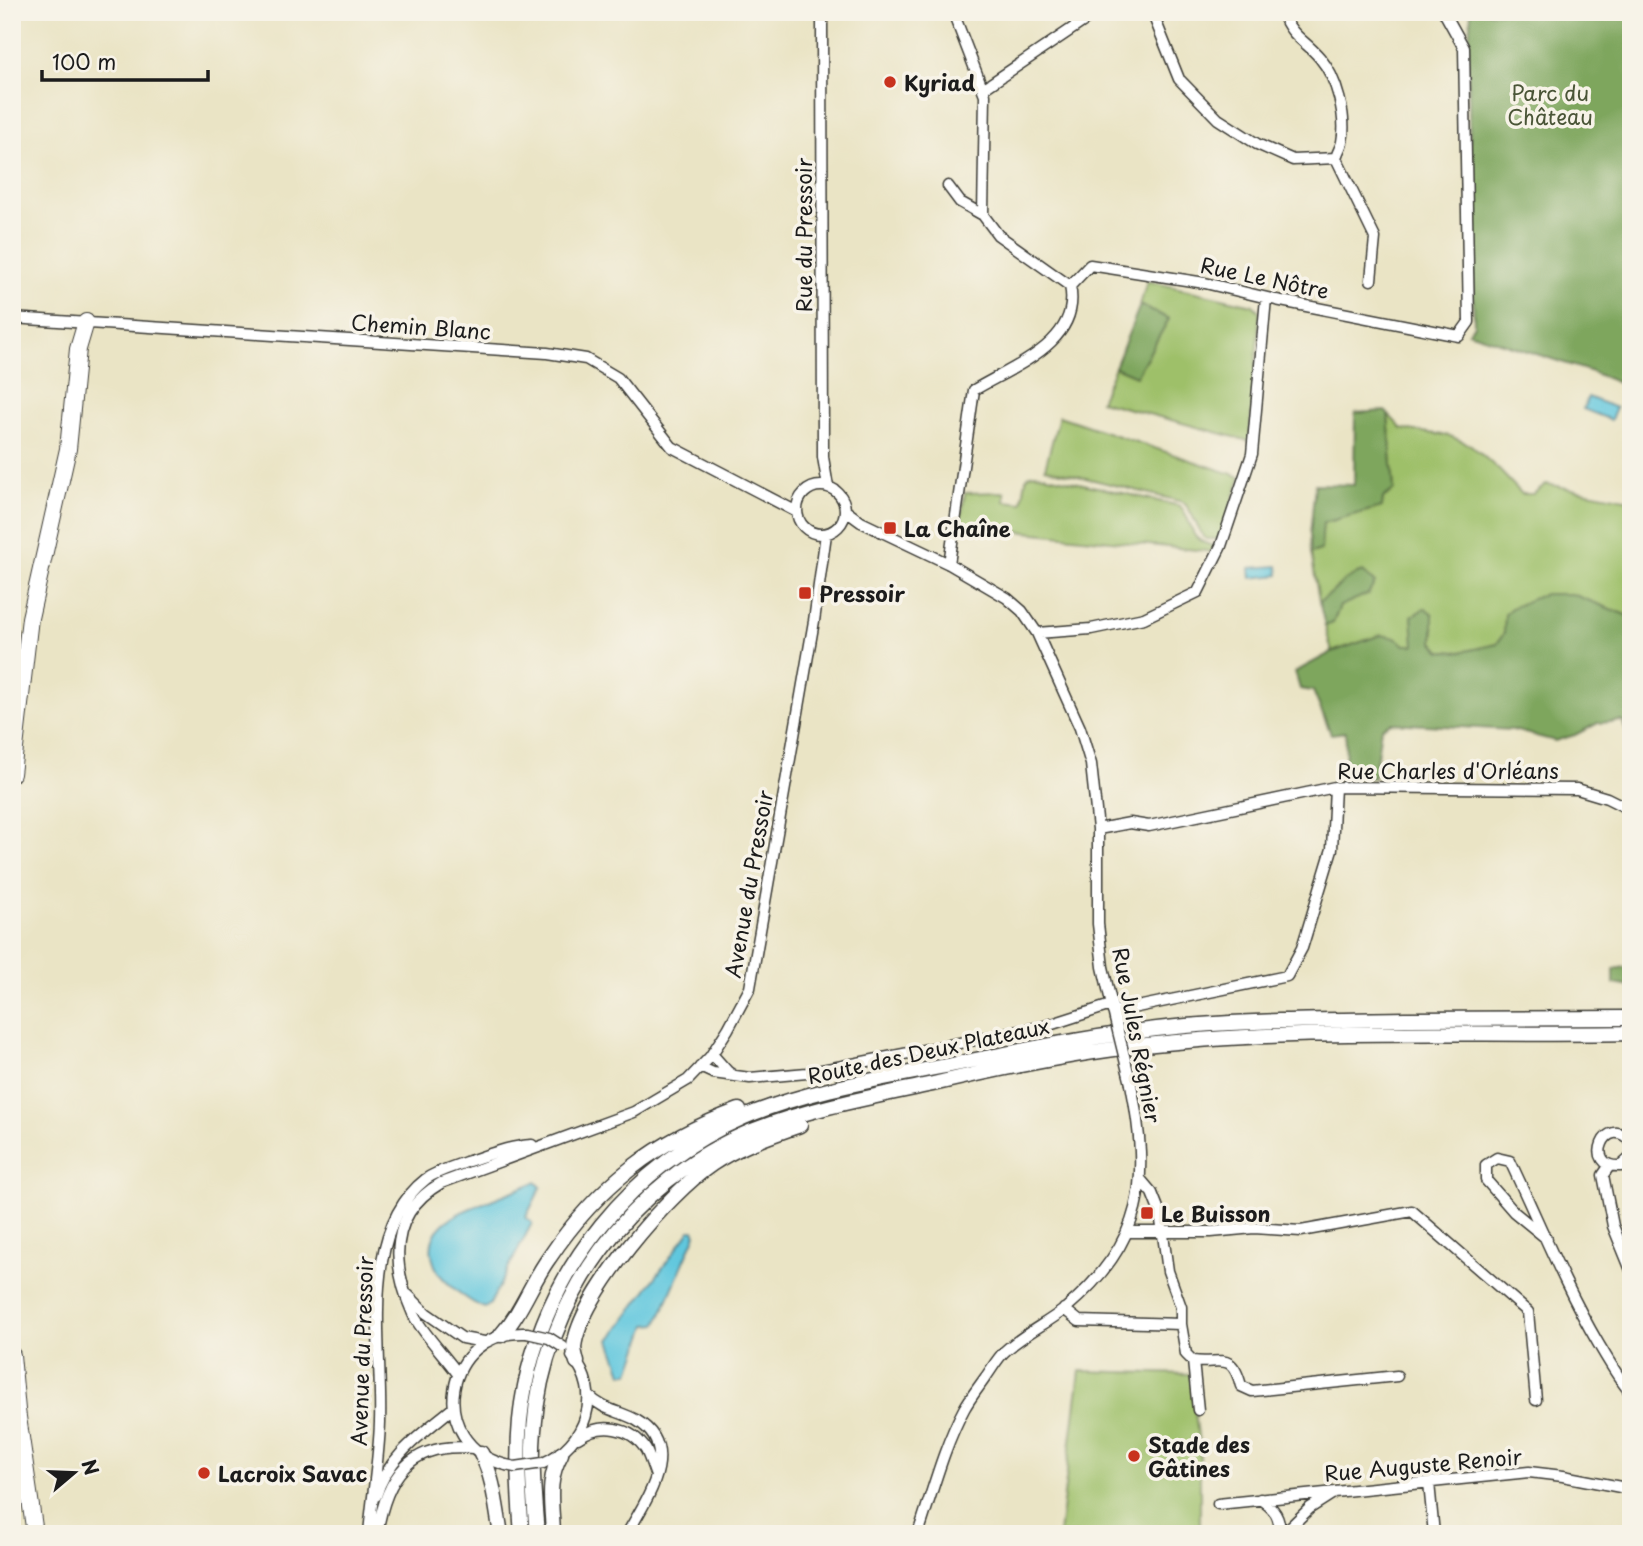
<svg xmlns="http://www.w3.org/2000/svg" width="1643" height="1546" font-family="'Playpen Sans',sans-serif">
	<rect width="100%" height="100%" fill="#f7f3e8"/>
	<filter id="ink" filterUnits="userSpaceOnUse"><feTurbulence type="fractalNoise" baseFrequency=".0143" numOctaves="2"/><feDisplacementMap in="SourceGraphic" scale="14" xChannelSelector="R" yChannelSelector="G"/><feConvolveMatrix kernelMatrix="1 2 1 2 8 2 1 2 1" color-interpolation-filters="sRGB"/></filter>
	<filter id="wash" filterUnits="userSpaceOnUse"><feTurbulence type="fractalNoise" baseFrequency=".00686" numOctaves="4" result="noise"/><feDisplacementMap in="SourceGraphic" scale="28" xChannelSelector="R" yChannelSelector="G"/><feGaussianBlur stdDeviation="1.57" result="paint"/><feColorMatrix in="noise" values="0 0 0 0 0 0 0 0 0 0 0 0 0 0 0 0 0 1.4 0 .05"/><feComposite in="paint" operator="in"/></filter>
	<g filter="url(#wash)">
		<rect width="100%" height="100%" fill="#eae4c5"/>
		<path fill="#9ec069" stroke="#5d6e42" stroke-width="2" d="M1147,281L1253,305L1260,312L1249,441L1100,401L1115,367L1136,376L1169,319L1140,305Z
			M1388,414L1402,429L1450,436L1471,445L1499,470L1522,494H1533L1546,484L1631,500V617L1572,594L1504,633L1497,644L1461,652L1441,651L1433,642L1434,629L1412,616L1415,645H1405L1381,635L1332,652L1325,626L1333,623L1340,606L1337,587L1330,596L1319,601L1311,553L1321,550L1322,523L1382,507L1383,498L1394,490Z
			M1059,416L1241,477L1219,539H1206C1195,528 1194,512 1183,502L1045,468Z
			M1035,473L1180,506C1197,526 1183,539 1217,547L1215,552L960,525L965,493L1005,492V501L1022,503L1026,479L1030,474Z
			M1080,1371L1190,1374L1200,1451V1534H1059Z"/>
		<path fill="#7ea65d" stroke="#4d613c" stroke-width="2" d="M1471,12H1631V388L1589,371L1468,332L1474,325L1468,57Z
			M1140,305L1169,319L1136,376L1115,367Z
			M1385,411L1388,414L1394,490L1383,498L1382,507L1323,523L1321,550L1311,553L1310,535L1315,484L1354,485L1355,413Z
			M1363,572L1375,583L1368,594L1340,606L1333,623L1325,626L1319,601C1340,591 1337,579 1363,572Z
			M1544,594H1572L1631,617V742L1622,721L1598,723L1575,735L1555,741L1513,730L1391,723L1381,728L1374,778L1345,777L1346,732L1331,734L1313,691L1300,689L1295,672L1332,652L1381,635L1397,638L1405,645H1414L1412,616L1425,608L1433,614V642L1441,651L1461,652L1497,644L1504,633L1505,614L1511,608Z
			M1631,966V987L1614,984V969Z"/>
		<path fill="#61c7de" stroke="#3e727d" stroke-width="2" d="M1588,397L1616,408L1611,420L1583,409Z
			M1278,566L1279,575L1251,578L1250,568Z
			M536,1182L541,1187L526,1217L532,1223L490,1304L485,1308C472,1304 442,1282 436,1268C418,1228 455,1214 486,1202C503,1195 519,1189 536,1182Z
			M690,1230H694L696,1234L657,1324L647,1325L630,1373H622L610,1340Z"/>
	</g>
	<g filter="url(#ink)">
		<g fill="none" stroke-linecap="round" stroke-linejoin="round">
			<g stroke="#3b3a35" stroke-width="13">
				<path id="minor" d="M822,12L823,457L828,487
					M1152,12L1179,79L1218,119L1257,144L1293,160L1336,158
					M1282,12C1292,38 1304,39 1320,58C1337,78 1347,117 1342,142C1341,147 1337,153 1336,158L1375,238L1371,280
					M983,89L1097,12
					M948,186L960,202L983,215
					M1070,286L1090,265L1205,283L1276,300L1459,336L1469,322L1464,48L1444,12
					M12,318L547,353L586,359L618,378L672,447L797,512
					M797 510a24 24 0 1 1 48 0a24 24 0 1 1-48 0Z
					M846,511L861,522L949,564L1007,598L1022,611L1037,633L1080,728L1091,764L1098,829V924L1103,967L1115,1019
					M949,564L974,390C1014,366 1082,342 1070,286L998,235L983,215L985,95L953,12
					M1037,633L1091,629L1144,618L1198,592L1221,546L1252,454L1266,298
					M1098,829L1130,823L1149,826L1335,787L1577,789L1607,798L1631,810
					M1113,1012L1287,976L1302,948L1332,849L1335,787
					M712,1054L728,1072L734,1076
					M700,1067L713,1073L750,1078L807,1073L1046,1026L1111,1005
					M1631,1142C1606,1111 1582,1169 1621,1166L1631,1157
					M1610,1165L1603,1175L1613,1226L1631,1270
					M1141,1180L1152,1193L1160,1213L1168,1271L1181,1307V1324L1186,1354L1193,1361L1198,1410
					M1127,1232H1211L1254,1228L1301,1231L1412,1211L1528,1312L1536,1400
					M1547,1239L1514,1212L1486,1180V1165L1497,1158L1510,1161C1539,1222 1564,1285 1598,1343C1608,1360 1618,1378 1631,1393
					M408,1295L426,1313L462,1338L484,1342
					M1064,1309L1079,1321L1181,1324
					M1193,1361C1220,1365 1232,1350 1241,1386L1252,1391L1397,1376
					M458,1374C446,1357 421,1331 413,1314C391,1264 389,1213 441,1183L634,1112L688,1080L710,1057L728,1029L750,988L814,621L826,534
					M588,1395C604,1411 618,1410 636,1420C684,1448 646,1500 627,1534
					M578,1438C600,1422 631,1426 646,1450C650,1458 653,1468 656,1476
					M543,1463C586,1444 604,1394 572,1356
					M506,1465C425,1444 442,1329 527,1333
					M1429,1483L1434,1534
					M376,1496C387,1457 423,1433 453,1408
					M1260,1499C1275,1509 1280,1516 1280,1534
					M1218,1504L1529,1472L1563,1476L1631,1489
					M369,1534C372,1497 379,1459 380,1422C383,1346 358,1232 426,1179C437,1171 453,1167 466,1162C488,1155 509,1146 532,1145
					M377,1534C386,1477 410,1441 473,1448
					M918,1534C932,1493 944,1446 964,1409C970,1398 978,1388 985,1378C991,1370 997,1359 1004,1352C1022,1335 1046,1324 1065,1309C1145,1241 1150,1182 1131,1084
					M1283,1534L1310,1508L1335,1492"/>
			</g>
			<g stroke="#3b3a35" stroke-width="17">
				<path id="major" d="M501,1335C522,1312 531,1283 549,1258C598,1185 657,1140 739,1110
					M577,1362C576,1358 574,1351 574,1347C580,1295 669,1193 712,1164C738,1146 770,1136 800,1125
					M481,1453C494,1478 496,1507 501,1534
					M522,1534C518,1484 515,1435 525,1386C549,1267 632,1165 744,1117C810,1089 886,1078 956,1064C1032,1048 1108,1033 1186,1026C1259,1020 1332,1020 1405,1019C1480,1019 1555,1018 1631,1018
					M537,1534C534,1499 531,1464 534,1430C543,1300 631,1180 752,1131C810,1108 872,1097 933,1084C1001,1068 1069,1054 1138,1046C1301,1027 1467,1036 1631,1033
					M553,1534C552,1504 546,1481 561,1454"/>
			</g>
			<g stroke="#3b3a35" stroke-width="18">
				<path id="highway" d="M12,774L30,618L68,449L78,349L86,322
					M12,1355L17,1410L35,1534
					M12,1531L13,1534"/>
			</g>
			<use href="#minor" stroke="#fff" stroke-width="10"/>
			<use href="#major" stroke="#fff" stroke-width="14"/>
			<use href="#highway" stroke="#fff" stroke-width="16"/>
			<g stroke="#3b3a35" stroke-width="13" stroke-linecap="butt">
				<path id="minor-bridge" d="M1115,1019L1131,1084
					M527,1333L549,1338L563,1347
					M506,1465L515,1467L543,1463"/>
			</g>
			<use href="#minor-bridge" stroke="#fff" stroke-width="10"/>
		</g>
	</g>
	<g fill="#c8321e" stroke="#f7f3e8" stroke-width="2.5">
		<circle cx="890" cy="82" r="7"/>
		<rect x="883" y="521" width="14" height="14" rx="3.5"/>
		<rect x="798" y="586" width="14" height="14" rx="3.5"/>
		<rect x="1140" y="1206" width="14" height="14" rx="3.5"/>
		<circle cx="1134" cy="1456" r="7"/>
		<circle cx="204" cy="1473" r="7"/>
	</g>
	<g text-anchor="middle" dominant-baseline="central" stroke-width="7" stroke-linejoin="round" paint-order="stroke">
		<g font-size="21" font-weight="bold" fill="#1c1c1c" stroke="#f7f3e8" text-anchor="start">
			<text x="904" y="82">Kyriad</text>
			<text x="904" y="528">La Chaîne</text>
			<text x="819" y="593">Pressoir</text>
			<text x="1161" y="1213">Le Buisson</text>
			<text x="1148" y="1444">Stade des<tspan x="1148" dy="24">Gâtines</tspan></text>
			<text x="218" y="1473">Lacroix Savac</text>
		</g>
		<g font-size="21" fill="#4a5537" stroke="#f7f3e8">
			<text x="1550" y="92">Parc du<tspan x="1550" dy="24">Château</tspan></text>
		</g>
		<g font-size="21" fill="#1c1c1c" stroke="#f7f3e8">
			<text transform="translate(803 235) rotate(-90)">Rue du Pressoir</text>
			<text transform="translate(1265 277) rotate(12)">Rue Le Nôtre</text>
			<text transform="translate(421 326) rotate(4)">Chemin Blanc</text>
			<text x="1448" y="770">Rue Charles d'Orléans</text>
			<text transform="translate(748 884) rotate(-80)">Avenue du Pressoir</text>
			<text transform="translate(1138 1035) rotate(79)">Rue Jules Régnier</text>
			<text transform="translate(928 1050) rotate(-12)">Route des Deux Plateaux</text>
			<text transform="translate(361 1351) rotate(-88)">Avenue du Pressoir</text>
			<text transform="translate(1423 1464) rotate(-5)">Rue Auguste Renoir</text>
		</g>
	</g>
	<rect width="1643" height="1546" fill="none" stroke="#f7f3e8" stroke-width="42"/>
	<g transform="translate(74 1473) rotate(71)" stroke="#f7f3e8" stroke-width="5" paint-order="stroke">
	<path d="M0-5L12 26L0 18L-12 26Z" fill="#1c1c1c"/>
	<text y="-10" font-size="19" font-weight="bold" text-anchor="middle" fill="#1c1c1c">N</text>
	</g>
	<path d="M42 70v10h166v-10" fill="none" stroke="#1c1c1c" stroke-width="3.5"/>
	<text x="52" y="70" font-size="21" fill="#1c1c1c" stroke="#f7f3e8" stroke-width="5" paint-order="stroke">100 m</text>
</svg>
